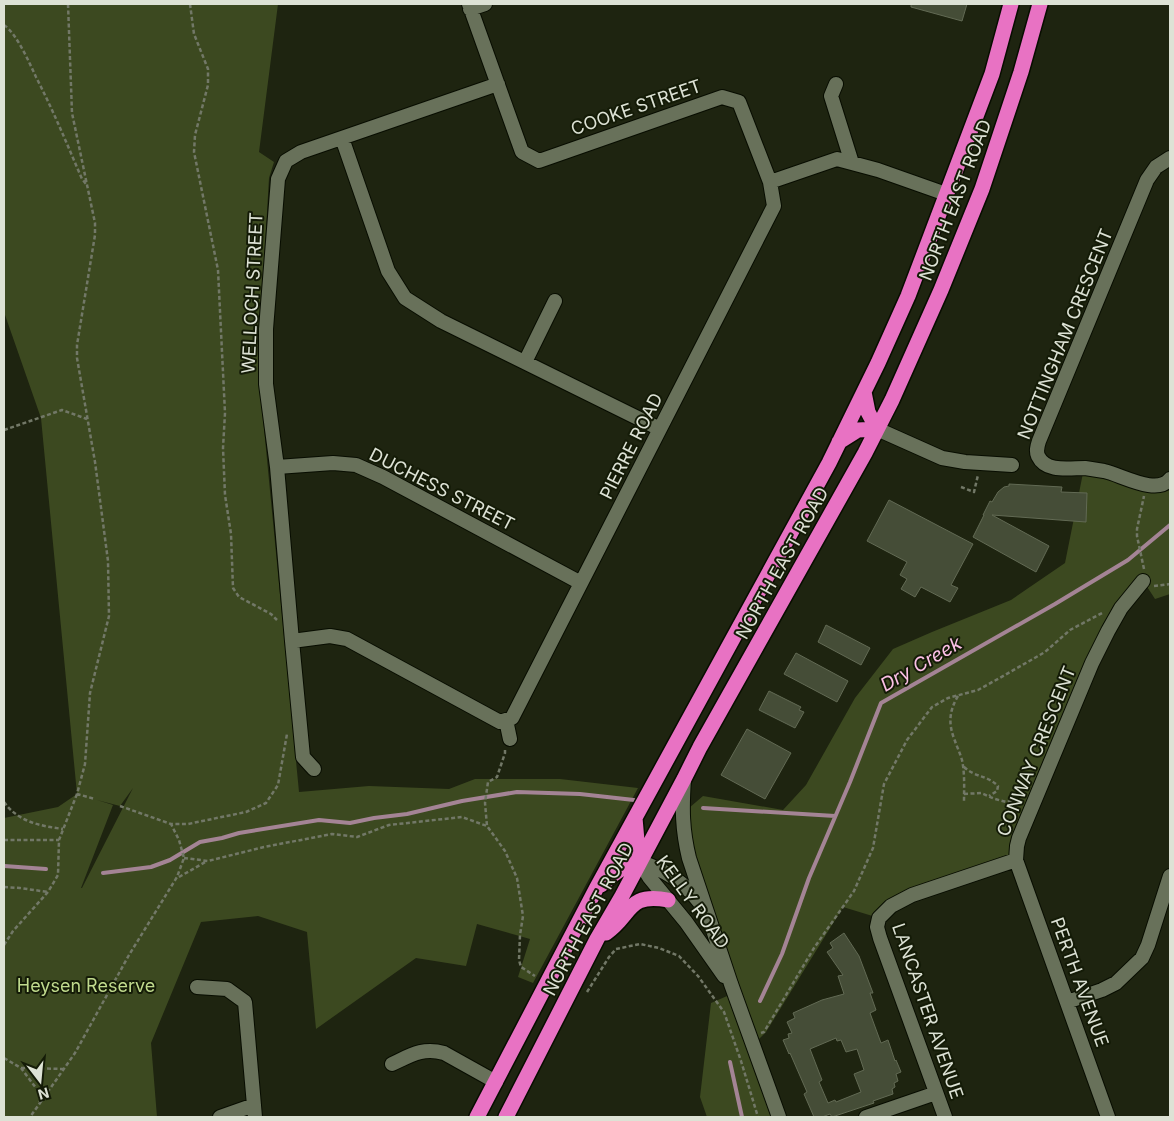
<svg xmlns="http://www.w3.org/2000/svg" width="1174" height="1121" font-family="Inter,sans-serif">
	<rect width="100%" height="100%" fill="#1e2410"/>
	<path fill="#3c4920" fill-rule="evenodd" d="M4,4H278L259,152L274,162L269,178L258,366L299,792L369,786L449,789L475,779H560L638,788L533,983L518,977L530,939L477,924L466,966L416,958L316,1029L307,932L258,916L201,922L151,1043L157,1117H4V818L58,807L77,794L41,418L4,312ZM133,788L82,888H81L113,805L97,800L120,806Z
		M1084,468L1147,485L1170,479V594L1155,599L1144,582L1121,608L1016,860L912,895L879,918L843,907L766,1032L753,1045L779,1117H707L700,1097L711,1003L734,993L682,814L703,796L783,810L806,785L855,698L893,649L932,632L1011,600L1065,563Z"/>
	<g fill="none" stroke-linecap="round" stroke-linejoin="round">
		<path stroke="#a48495" stroke-width="4" d="M703,808L835,816
			M4,866L46,869
			M103,873L151,867L170,860L200,842L222,838L239,833L319,820L350,823L374,818L407,814L462,801L517,792L580,794L634,800
			M760,1001L782,954L809,878L850,782L881,703L1055,604L1128,560L1170,525
			M730,1062L742,1117"/>
	</g>
	<path fill="#454d37" stroke="#626a54" fill-rule="evenodd" d="M911,4H967L962,21L911,7Z
		M1009,484L1062,487L1061,492L1087,493L1086,522L992,515L1049,546L1036,572L973,537L984,515H983L990,501L992,502L998,492L1004,487L1009,486Z
		M889,500L973,544L951,585L958,588L950,602L921,587L915,597L901,589L907,579L900,575L907,562L867,541Z
		M826,625L870,648L861,665L818,642Z
		M796,653L848,681L837,702L784,674Z
		M769,691L801,707L799,710L804,712L795,728L759,710Z
		M747,729L791,753L765,799L721,775Z
		M844,933L859,956L873,993H870L876,1010L870,1013L881,1043L888,1040L895,1061L896,1060L901,1072L896,1074L898,1081L894,1083L895,1087L892,1089L893,1094L873,1101L874,1103L832,1117L830,1114L822,1117H814L804,1094L807,1092L790,1053L789,1054L783,1040L789,1038L788,1034L792,1033L787,1022L795,1018L793,1013L822,1000L844,994L838,976L843,975L827,952L833,948L830,943ZM836,1038L837,1041L841,1040L846,1052L857,1049L864,1070L854,1074L861,1092L836,1102L835,1100L828,1103L819,1082L822,1080L810,1049Z"/>
	<g fill="none" stroke-linecap="round" stroke-linejoin="round">
		<g stroke="#080d00" stroke-width="16">
			<path id="minor" d="M469,4L522,152L539,161L722,97L739,102L770,182L837,159L878,170L946,194
				M470,9L485,4
				M836,84L831,96L852,163
				M342,138L388,271L405,298L441,321L660,429
				M1170,158L1156,167L1147,180L1039,441C1037,447 1036,451 1038,456C1046,473 1070,468 1085,468C1091,469 1098,470 1104,471C1122,475 1157,496 1170,479
				M525,362L555,301
				M877,429L942,458L965,462L1012,465
				M277,467L333,463L356,465L383,477L581,583
				M292,641L330,636L347,639L500,722L512,718L774,206L770,182
				M506,720L510,739
				M314,769L303,757L292,641L277,467L266,384V329L278,179L286,161L301,152L498,84
				M684,779C682,809 682,829 689,858L731,984L779,1117
				M1016,860L1108,1117
				M640,862L649,877L686,922L724,976
				M640,862C663,869 685,883 700,903
				M197,987L227,989L245,1002L255,1117
				M1067,1002L1102,990L1116,983L1142,958L1148,945L1170,876
				M392,1064C411,1055 423,1047 444,1053L496,1082
				M220,1117L254,1105
				M866,1117L936,1093
				M945,1117L880,938L877,927L879,918L891,906L912,895L1016,860L1017,846L1019,838L1092,663L1108,631L1121,608L1143,581"/>
		</g>
		<g stroke="#080d00" stroke-width="18">
			<path id="highway" d="M864,392L868,412L877,429
				M839,442L858,430L877,429
				M635,818L637,841L640,862
				M601,885C613,875 624,864 640,862
				M606,933C632,915 627,892 668,900
				M477,1117L596,889L829,463L878,363L908,296L992,74L1011,4
				M506,1117L597,939L622,896L684,779L700,747L865,453L892,400L941,290L982,189L1021,72L1040,4"/>
		</g>
		<path stroke="#727867" stroke-width="2.5" stroke-dasharray="4 2.5" stroke-linecap="butt" d="M68,4L72,113L95,223V235L77,345V358L95,462L108,561L109,616L90,693L85,764L77,794L95,799
			M190,4L194,34L208,69V85L195,135L194,152L218,270L225,413L223,448L225,495L231,534L233,588L239,597L271,614L277,620
			M4,25C17,34 29,62 36,77C53,110 67,144 82,179L86,184
			M4,430L62,410L87,419
			M961,487L974,492L978,475
			M1144,569L1137,536V529L1144,496
			M1154,586L1170,584
			M958,696C949,711 948,724 955,741C957,747 960,753 962,760C965,774 964,789 964,803
			M505,750V753L497,777L488,782L485,803L487,826L505,851L517,878L523,916L520,935L519,960L521,967L535,976
			M964,767C976,778 987,775 998,786L997,791L989,796
			M964,794L981,793L995,799L1006,802L1020,799
			M4,802C18,822 41,826 63,829
			M120,806L171,824H188L246,812L266,803L278,785L287,734
			M4,840H59
			M184,858L208,861L264,847L332,834L357,837L389,825L462,817L487,826
			M179,877L207,861
			M4,887L20,888L48,892
			M4,945L13,931L48,892L58,875L59,840L77,794
			M587,992L609,957L616,949L640,944L659,948L679,956L698,976L724,1012L741,1061L758,1117
			M761,1033L764,1032L814,948L854,891L873,848L884,784L907,740L932,707L948,698L978,690L1005,675L1045,652L1070,630L1104,612
			M4,1058L21,1068L39,1092L40,1103L30,1117
			M21,1068L64,1069
			M40,1103L75,1053L129,955L177,877L184,858L179,840L171,824"/>
		<use href="#minor" stroke="#68715a" stroke-width="14"/>
		<use href="#highway" stroke="#e872c3" stroke-width="15"/>
	</g>
	<g text-anchor="middle" dominant-baseline="central" stroke-width="4" stroke-linejoin="round" paint-order="stroke">
		<g font-size="18" fill="#dde2d5" stroke="#141b07">
			<text transform="translate(636 107) rotate(-19)">COOKE STREET</text>
			<text transform="translate(955 200) rotate(-69)">NORTH EAST ROAD</text>
			<text transform="translate(252 293) rotate(-87)">WELLOCH STREET</text>
			<text transform="translate(1065 334) rotate(-68)">NOTTINGHAM CRESCENT</text>
			<text transform="translate(631 446) rotate(-63)">PIERRE ROAD</text>
			<text transform="translate(442 489) rotate(27)">DUCHESS STREET</text>
			<text transform="translate(782 563) rotate(-61)">NORTH EAST ROAD</text>
			<text transform="translate(1036 751) rotate(-68)">CONWAY CRESCENT</text>
			<text transform="translate(693 902) rotate(54)">KELLY ROAD</text>
			<text transform="translate(588 919) rotate(-62)">NORTH EAST ROAD</text>
			<text transform="translate(1080 982) rotate(70)">PERTH AVENUE</text>
			<text transform="translate(928 1011) rotate(71)">LANCASTER AVENUE</text>
		</g>
		<g font-size="18" fill="#c0da8d" stroke="#141b07">
			<text x="86" y="985">Heysen Reserve</text>
		</g>
		<g font-size="19" font-style="italic" fill="#fcc0e6" stroke="#141b07">
			<text transform="translate(921 664) rotate(-30)">Dry Creek</text>
		</g>
	</g>
	<rect width="1174" height="1121" fill="none" stroke="#dde2d5" stroke-width="10"/>
	<g transform="translate(40 1081) rotate(164)" stroke="#141b07" stroke-width="4" paint-order="stroke">
	<path d="M0-4L9 19L0 12L-9 19Z" fill="#dde2d5"/>
	<text y="-8" font-size="14" font-weight="bold" text-anchor="middle" fill="#dde2d5">N</text>
	</g>
</svg>
